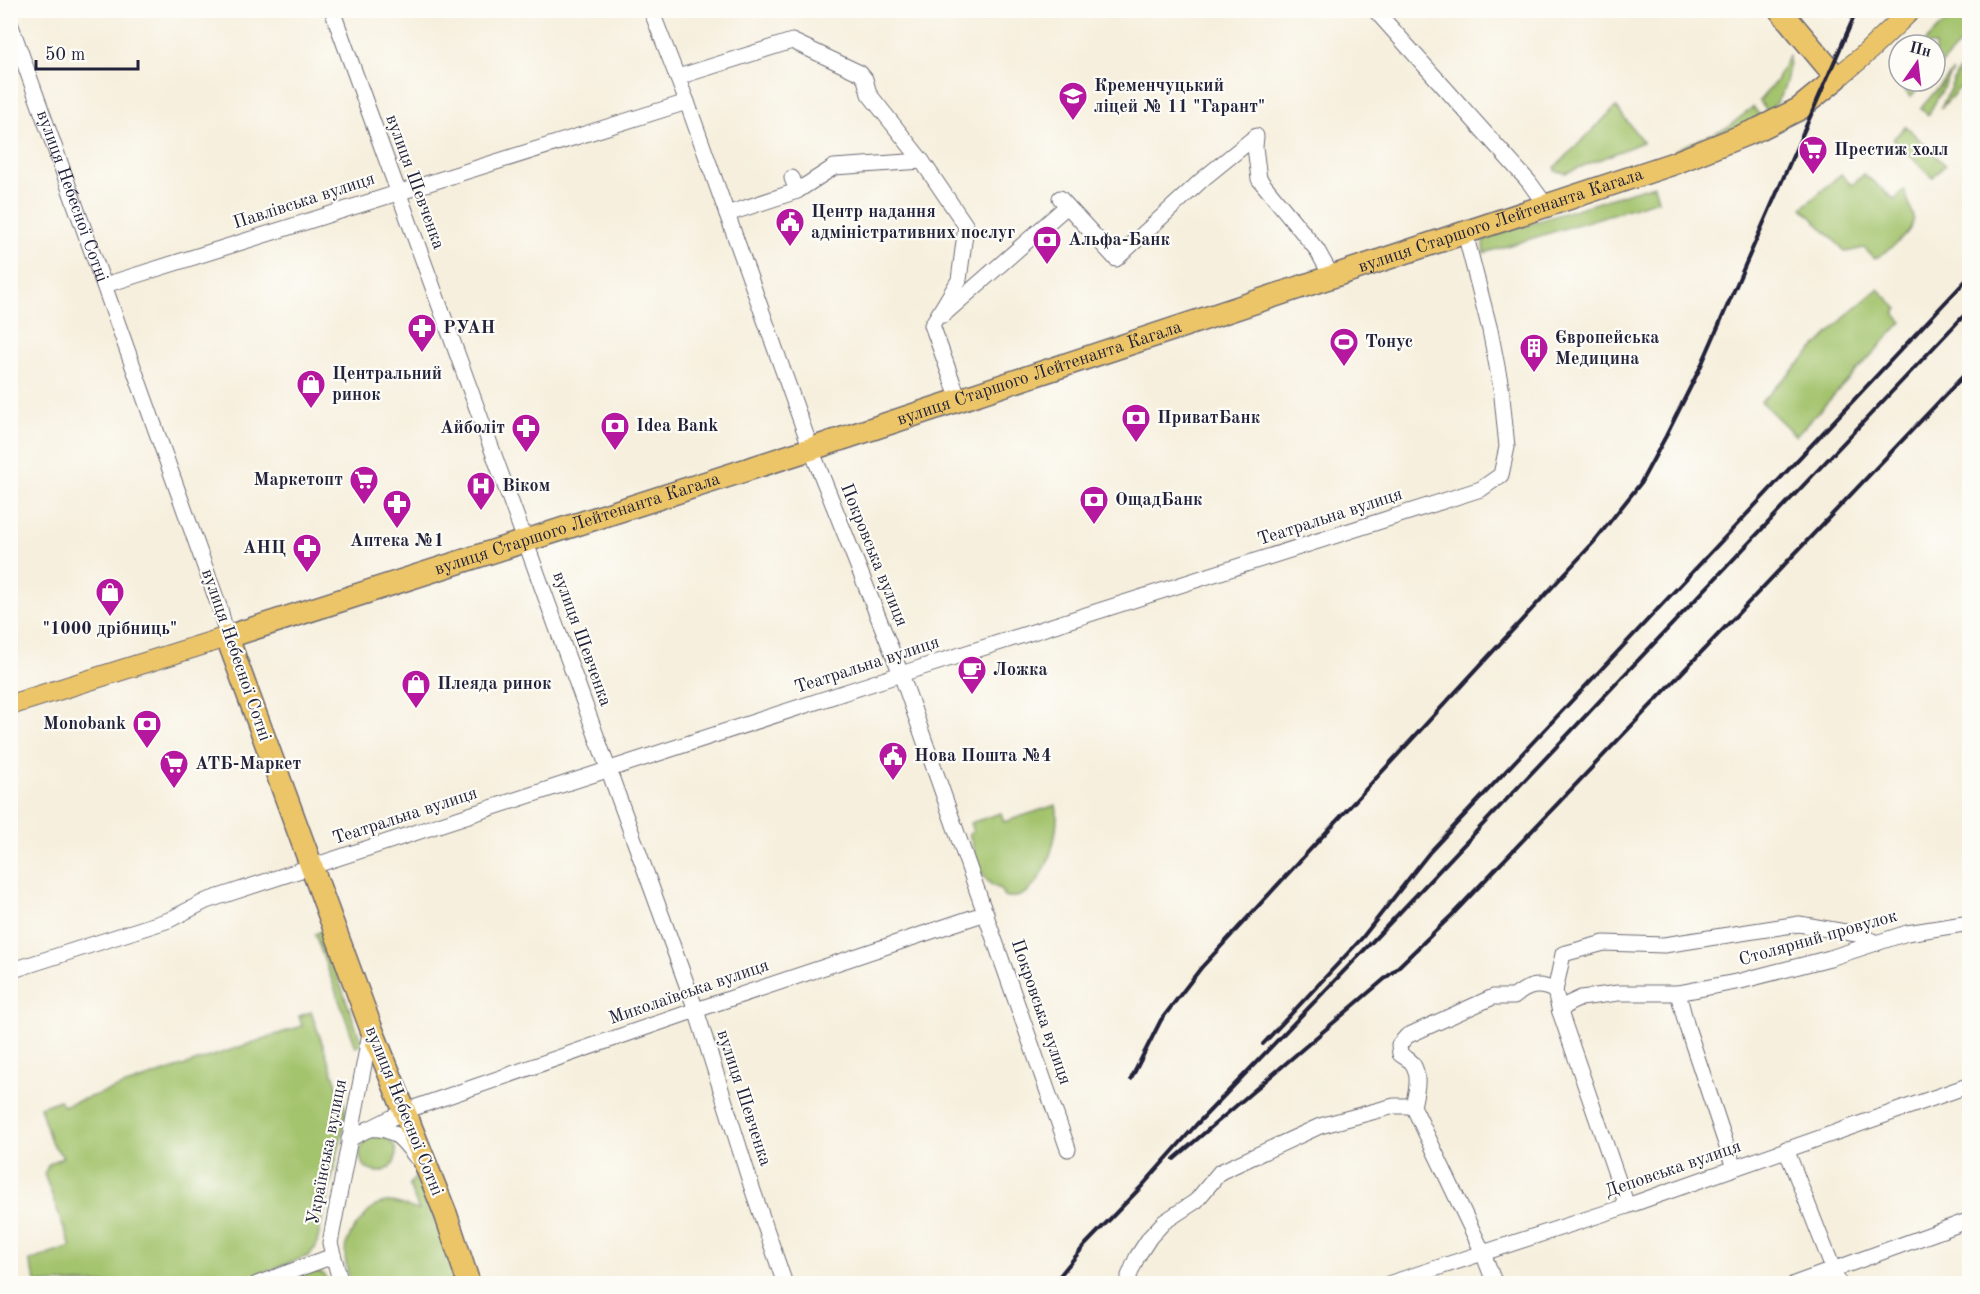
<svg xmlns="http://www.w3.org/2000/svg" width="1980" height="1294" font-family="'Old Standard TT',serif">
	<rect width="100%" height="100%" fill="#fdfcf7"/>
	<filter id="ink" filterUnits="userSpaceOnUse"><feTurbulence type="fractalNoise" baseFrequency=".0167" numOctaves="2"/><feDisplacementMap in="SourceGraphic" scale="12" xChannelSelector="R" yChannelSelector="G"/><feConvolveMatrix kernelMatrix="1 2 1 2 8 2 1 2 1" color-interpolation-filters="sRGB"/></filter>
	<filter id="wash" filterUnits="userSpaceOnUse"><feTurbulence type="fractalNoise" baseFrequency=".008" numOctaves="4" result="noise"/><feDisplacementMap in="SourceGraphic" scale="24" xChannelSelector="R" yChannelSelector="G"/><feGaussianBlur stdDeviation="1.35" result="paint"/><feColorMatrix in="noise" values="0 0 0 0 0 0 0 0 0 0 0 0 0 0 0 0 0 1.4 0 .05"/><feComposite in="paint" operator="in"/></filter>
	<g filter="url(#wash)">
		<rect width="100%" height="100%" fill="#f6efdd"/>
		<path fill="#a3c36c" stroke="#627254" stroke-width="1.5" d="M957,11H1009L988,19L970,21Z
			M1956,11H1969V34L1935,71V45H1922Z
			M1789,55C1789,78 1785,95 1768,112L1759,101L1776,81Z
			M1969,64V78L1941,108L1958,71Z
			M1899,69V81H1926L1911,97L1891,77Z
			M1953,71L1928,115L1921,108Z
			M1616,107L1643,142L1566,173L1555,171V167Z
			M1753,107L1763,119L1676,153L1675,150L1728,127Z
			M1906,126L1945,165L1933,178L1893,139Z
			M1841,174L1852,185L1864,174L1895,200L1904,190C1907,198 1912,208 1913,217C1915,233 1887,251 1875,259L1864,248L1846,252L1802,208Z
			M1654,185L1658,200L1484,253L1483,242L1493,235Z
			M1878,289L1898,309L1894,314L1902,322L1796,436L1761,402L1849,313Z
			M1056,805C1062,830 1042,908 1004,896L1000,889C979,883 976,853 969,834L973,832L970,823L1001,813L1004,822Z
			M321,931L362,1044L356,1047L315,934Z
			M311,1012L345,1107L346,1117L316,1247L308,1256L235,1283H37L29,1261L71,1247L44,1174L49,1164L63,1157L51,1142L40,1107L60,1100L63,1106L302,1026L299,1016Z
			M360 1154a18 18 0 1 1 36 0a18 18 0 1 1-36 0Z
			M417,1175L440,1231L458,1283L351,1284C341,1253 342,1240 365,1216C371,1209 377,1203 387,1202C397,1201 409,1208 419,1210L409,1185Z
			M314,1271L324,1274L328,1283H281Z"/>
	</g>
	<g filter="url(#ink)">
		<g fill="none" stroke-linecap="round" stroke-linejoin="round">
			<g stroke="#6c6a74" stroke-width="17">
				<g id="minor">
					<path d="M332,10L696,1010L752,1188L785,1284"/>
					<path d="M651,10L687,102L811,449L901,674L1068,1149"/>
					<path d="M1375,10L1529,182L1547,207"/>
					<path id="s1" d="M10,23L220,609L227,637"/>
					<path d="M678,77L792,41L860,73L865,79L869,94L922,161L966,226L959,280L932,325L959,400"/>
					<path d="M797,191L834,167L922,161"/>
					<path d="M1060,198L1116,259L1204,178L1256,136L1255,147L1259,179L1317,250L1332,277"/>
					<path d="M727,214L797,191L792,178"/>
					<path d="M105,285L687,102"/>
					<path d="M943,315L1067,206"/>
					<path d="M10,971L169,920L206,901L901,674L1481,489L1501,475L1507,447L1501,387L1490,330L1465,233"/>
					<path d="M1555,991L1563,954L1604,943L1664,945L1799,924L1857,934L1877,943"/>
					<path d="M1678,993L1687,1027L1734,1168"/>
					<path d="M1560,1012L1627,1206"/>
					<path d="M1413,1106L1483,1253L1495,1284"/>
					<path d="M368,1129C394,1127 401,1138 416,1157"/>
					<path d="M349,1139L405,1111L696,1010L986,913"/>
					<path d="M1786,1149L1839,1284"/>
					<path d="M257,1284L333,1256"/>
					<path d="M341,1284L330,1243L371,1028"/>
					<path d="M1129,1284V1276L1137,1257L1150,1237L1164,1222L1196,1201L1220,1172L1320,1126L1394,1106H1413C1416,1093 1421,1075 1412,1063C1410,1060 1404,1057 1400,1054L1399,1045L1407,1036L1493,997H1514C1527,986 1538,982 1555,991L1560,1012L1568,1004L1581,998L1618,993H1678L1741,981L1830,958L1907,933L1970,923"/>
					<path d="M1388,1284L1627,1206L1970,1085"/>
					<path d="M1794,1284L1970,1220"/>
				</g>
			</g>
			<g stroke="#6c6a74" stroke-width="22">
				<path id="major" d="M1837,78L1862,57L1911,10
					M10,705L227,637"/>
			</g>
			<g stroke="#6c6a74" stroke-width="25">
				<g id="highway">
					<path id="s2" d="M469,1284L446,1215L371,1028L227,637L811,449L1672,164L1759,129L1799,109L1837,78L1780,10"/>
				</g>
			</g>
			<use href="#minor" stroke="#fff" stroke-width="15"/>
			<use href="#major" stroke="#edc569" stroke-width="20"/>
			<use href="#highway" stroke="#edc569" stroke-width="22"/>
			<path stroke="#22223b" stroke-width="4" d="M1263,1044L1362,938L1429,853L1970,276
				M1131,1079L1161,1020L1201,968L1593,543L1640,484L1666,436L1700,368L1857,10
				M1174,1159L1395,970L1452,915L1970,369
				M1053,1284L1085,1245L1142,1186L1196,1125L1369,945L1970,309"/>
		</g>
	</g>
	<defs>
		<g id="school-pin" transform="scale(1.5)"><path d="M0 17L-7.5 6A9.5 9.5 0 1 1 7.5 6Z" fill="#b5179e" stroke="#fdfcf7"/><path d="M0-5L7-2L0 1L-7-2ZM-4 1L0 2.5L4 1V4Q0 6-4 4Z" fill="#fff"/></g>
		<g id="supermarket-pin" transform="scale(1.5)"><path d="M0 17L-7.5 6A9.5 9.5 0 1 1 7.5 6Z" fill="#b5179e" stroke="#fdfcf7"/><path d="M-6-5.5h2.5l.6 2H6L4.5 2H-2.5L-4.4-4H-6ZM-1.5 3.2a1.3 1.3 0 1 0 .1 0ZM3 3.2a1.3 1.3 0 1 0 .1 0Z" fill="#fff"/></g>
		<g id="civic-pin" transform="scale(1.5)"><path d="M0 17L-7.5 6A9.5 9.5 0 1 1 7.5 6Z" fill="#b5179e" stroke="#fdfcf7"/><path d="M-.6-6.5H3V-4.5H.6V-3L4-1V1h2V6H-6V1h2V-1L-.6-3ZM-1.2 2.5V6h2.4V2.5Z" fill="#fff"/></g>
		<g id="bank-pin" transform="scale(1.5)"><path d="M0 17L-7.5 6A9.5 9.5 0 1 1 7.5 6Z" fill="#b5179e" stroke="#fdfcf7"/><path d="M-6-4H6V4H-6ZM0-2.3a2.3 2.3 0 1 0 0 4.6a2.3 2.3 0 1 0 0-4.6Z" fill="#fff"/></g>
		<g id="pharmacy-pin" transform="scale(1.5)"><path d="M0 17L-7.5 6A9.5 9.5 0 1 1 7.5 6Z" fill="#b5179e" stroke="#fdfcf7"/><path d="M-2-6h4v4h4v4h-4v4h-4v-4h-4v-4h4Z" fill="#fff"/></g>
		<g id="stadium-pin" transform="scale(1.5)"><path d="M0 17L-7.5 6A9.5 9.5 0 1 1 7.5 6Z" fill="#b5179e" stroke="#fdfcf7"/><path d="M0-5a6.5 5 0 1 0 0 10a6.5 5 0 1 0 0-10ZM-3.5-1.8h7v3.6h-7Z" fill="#fff"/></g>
		<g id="building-pin" transform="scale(1.5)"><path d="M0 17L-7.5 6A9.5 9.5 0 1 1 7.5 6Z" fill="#b5179e" stroke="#fdfcf7"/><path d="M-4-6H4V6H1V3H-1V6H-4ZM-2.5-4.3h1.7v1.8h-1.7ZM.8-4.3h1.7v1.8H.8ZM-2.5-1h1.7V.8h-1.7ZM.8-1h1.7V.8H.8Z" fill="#fff"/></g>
		<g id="shop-pin" transform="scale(1.5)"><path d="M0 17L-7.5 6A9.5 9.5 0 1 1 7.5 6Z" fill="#b5179e" stroke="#fdfcf7"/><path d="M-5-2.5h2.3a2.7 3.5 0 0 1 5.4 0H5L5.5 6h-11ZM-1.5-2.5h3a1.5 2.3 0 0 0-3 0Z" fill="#fff"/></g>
		<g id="hospital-pin" transform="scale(1.5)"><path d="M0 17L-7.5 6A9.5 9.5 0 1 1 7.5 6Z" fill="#b5179e" stroke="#fdfcf7"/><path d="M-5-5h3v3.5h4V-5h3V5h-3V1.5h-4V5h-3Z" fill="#fff"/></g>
		<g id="cafe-pin" transform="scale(1.5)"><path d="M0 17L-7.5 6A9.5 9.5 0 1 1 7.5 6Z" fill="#b5179e" stroke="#fdfcf7"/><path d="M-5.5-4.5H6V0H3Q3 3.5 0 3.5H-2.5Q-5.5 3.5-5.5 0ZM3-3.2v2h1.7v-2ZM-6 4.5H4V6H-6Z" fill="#fff"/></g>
	</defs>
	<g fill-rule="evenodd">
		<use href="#school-pin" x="1073" y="96"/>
		<use href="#supermarket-pin" x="1813" y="150"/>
		<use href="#civic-pin" x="790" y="222"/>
		<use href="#bank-pin" x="1047" y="240"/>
		<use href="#pharmacy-pin" x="422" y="328"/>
		<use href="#stadium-pin" x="1344" y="342"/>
		<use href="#building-pin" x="1534" y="348"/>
		<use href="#shop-pin" x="311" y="384"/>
		<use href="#bank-pin" x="1136" y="418"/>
		<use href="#bank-pin" x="615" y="426"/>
		<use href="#pharmacy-pin" x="526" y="428"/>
		<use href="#supermarket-pin" x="364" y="480"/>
		<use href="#hospital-pin" x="481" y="486"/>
		<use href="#bank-pin" x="1094" y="500"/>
		<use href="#pharmacy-pin" x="397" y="504"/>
		<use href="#pharmacy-pin" x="307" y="548"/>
		<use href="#shop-pin" x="110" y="592"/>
		<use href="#cafe-pin" x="972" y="670"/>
		<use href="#shop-pin" x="416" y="684"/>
		<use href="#bank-pin" x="147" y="724"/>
		<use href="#civic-pin" x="893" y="756"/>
		<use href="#supermarket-pin" x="174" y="764"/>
	</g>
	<g text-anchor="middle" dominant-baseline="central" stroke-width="4.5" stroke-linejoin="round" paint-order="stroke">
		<g font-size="18" font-weight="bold" fill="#22223b" stroke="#fdfcf7" text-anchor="start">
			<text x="1094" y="86">Кременчуцький<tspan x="1094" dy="21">ліцей № 11 "Гарант"</tspan></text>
			<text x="1834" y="150">Престиж холл</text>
			<text x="811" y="212">Центр надання<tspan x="811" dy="21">адміністративних послуг</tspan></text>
			<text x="1068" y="240">Альфа-Банк</text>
			<text x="443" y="328">РУАН</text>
			<text x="1555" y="338">Європейська<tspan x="1555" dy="21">Медицина</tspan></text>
			<text x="1365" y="342">Тонус</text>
			<text x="332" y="374">Центральний<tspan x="332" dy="21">ринок</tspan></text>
			<text x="1157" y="418">ПриватБанк</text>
			<text x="636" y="426">Idea Bank</text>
			<text x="505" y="428" text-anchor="end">Айболіт</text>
			<text x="343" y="480" text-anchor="end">Маркетопт</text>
			<text x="502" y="486">Віком</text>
			<text x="1115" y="500">ОщадБанк</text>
			<text x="397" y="541" text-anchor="middle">Аптека №1</text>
			<text x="286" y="548" text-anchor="end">АНЦ</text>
			<text x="110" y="629" text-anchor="middle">"1000 дрібниць"</text>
			<text x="993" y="670">Ложка</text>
			<text x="437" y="684">Плеяда ринок</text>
			<text x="126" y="724" text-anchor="end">Monobank</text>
			<text x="914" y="756">Нова Пошта №4</text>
			<text x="195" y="764">АТБ-Маркет</text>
		</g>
		<g font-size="18" fill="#22223b" stroke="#fdfcf7">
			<text transform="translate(415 182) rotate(70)">вулиця Шевченка</text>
			<text stroke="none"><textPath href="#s1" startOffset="184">вулиця Небесної Сотні</textPath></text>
			<text transform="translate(304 201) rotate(-18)">Павлівська вулиця</text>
			<text stroke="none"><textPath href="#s2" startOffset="2031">вулиця Старшого Лейтенанта Кагала</textPath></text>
			<text stroke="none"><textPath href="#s2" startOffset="1545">вулиця Старшого Лейтенанта Кагала</textPath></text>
			<text transform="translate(1330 517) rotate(-18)">Театральна вулиця</text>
			<text stroke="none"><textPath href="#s2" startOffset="1059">вулиця Старшого Лейтенанта Кагала</textPath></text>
			<text transform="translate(874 555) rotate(68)">Покровська вулиця</text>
			<text transform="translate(582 639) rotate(70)">вулиця Шевченка</text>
			<text transform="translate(236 655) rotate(71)">вулиця Небесної Сотні</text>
			<text transform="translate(867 665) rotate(-18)">Театральна вулиця</text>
			<text transform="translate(405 816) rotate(-18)">Театральна вулиця</text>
			<text transform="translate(1818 938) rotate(-16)">Столярний провулок</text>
			<text transform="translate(689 992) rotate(-19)">Миколаївська вулиця</text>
			<text transform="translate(1041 1012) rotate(71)">Покровська вулиця</text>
			<text transform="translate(744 1098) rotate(72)">вулиця Шевченка</text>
			<text transform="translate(404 1111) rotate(68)">вулиця Небесної Сотні</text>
			<text transform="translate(327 1152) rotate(-79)">Українська вулиця</text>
			<text transform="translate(1673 1169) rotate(-19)">Деповська вулиця</text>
		</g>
	</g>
	<rect width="1980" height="1294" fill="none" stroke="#fdfcf7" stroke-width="36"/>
	<g transform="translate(1917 63) rotate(14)"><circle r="28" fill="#fdfcf7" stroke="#a5a5ac" stroke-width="1.5"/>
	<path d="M0-4.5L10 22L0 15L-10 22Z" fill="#b5179e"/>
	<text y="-9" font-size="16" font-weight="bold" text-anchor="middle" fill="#22223b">Пн</text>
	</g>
	<path d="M36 60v9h102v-9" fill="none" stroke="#22223b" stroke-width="3"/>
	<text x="45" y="60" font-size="18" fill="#22223b" stroke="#fdfcf7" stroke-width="4.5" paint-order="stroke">50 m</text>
</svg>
